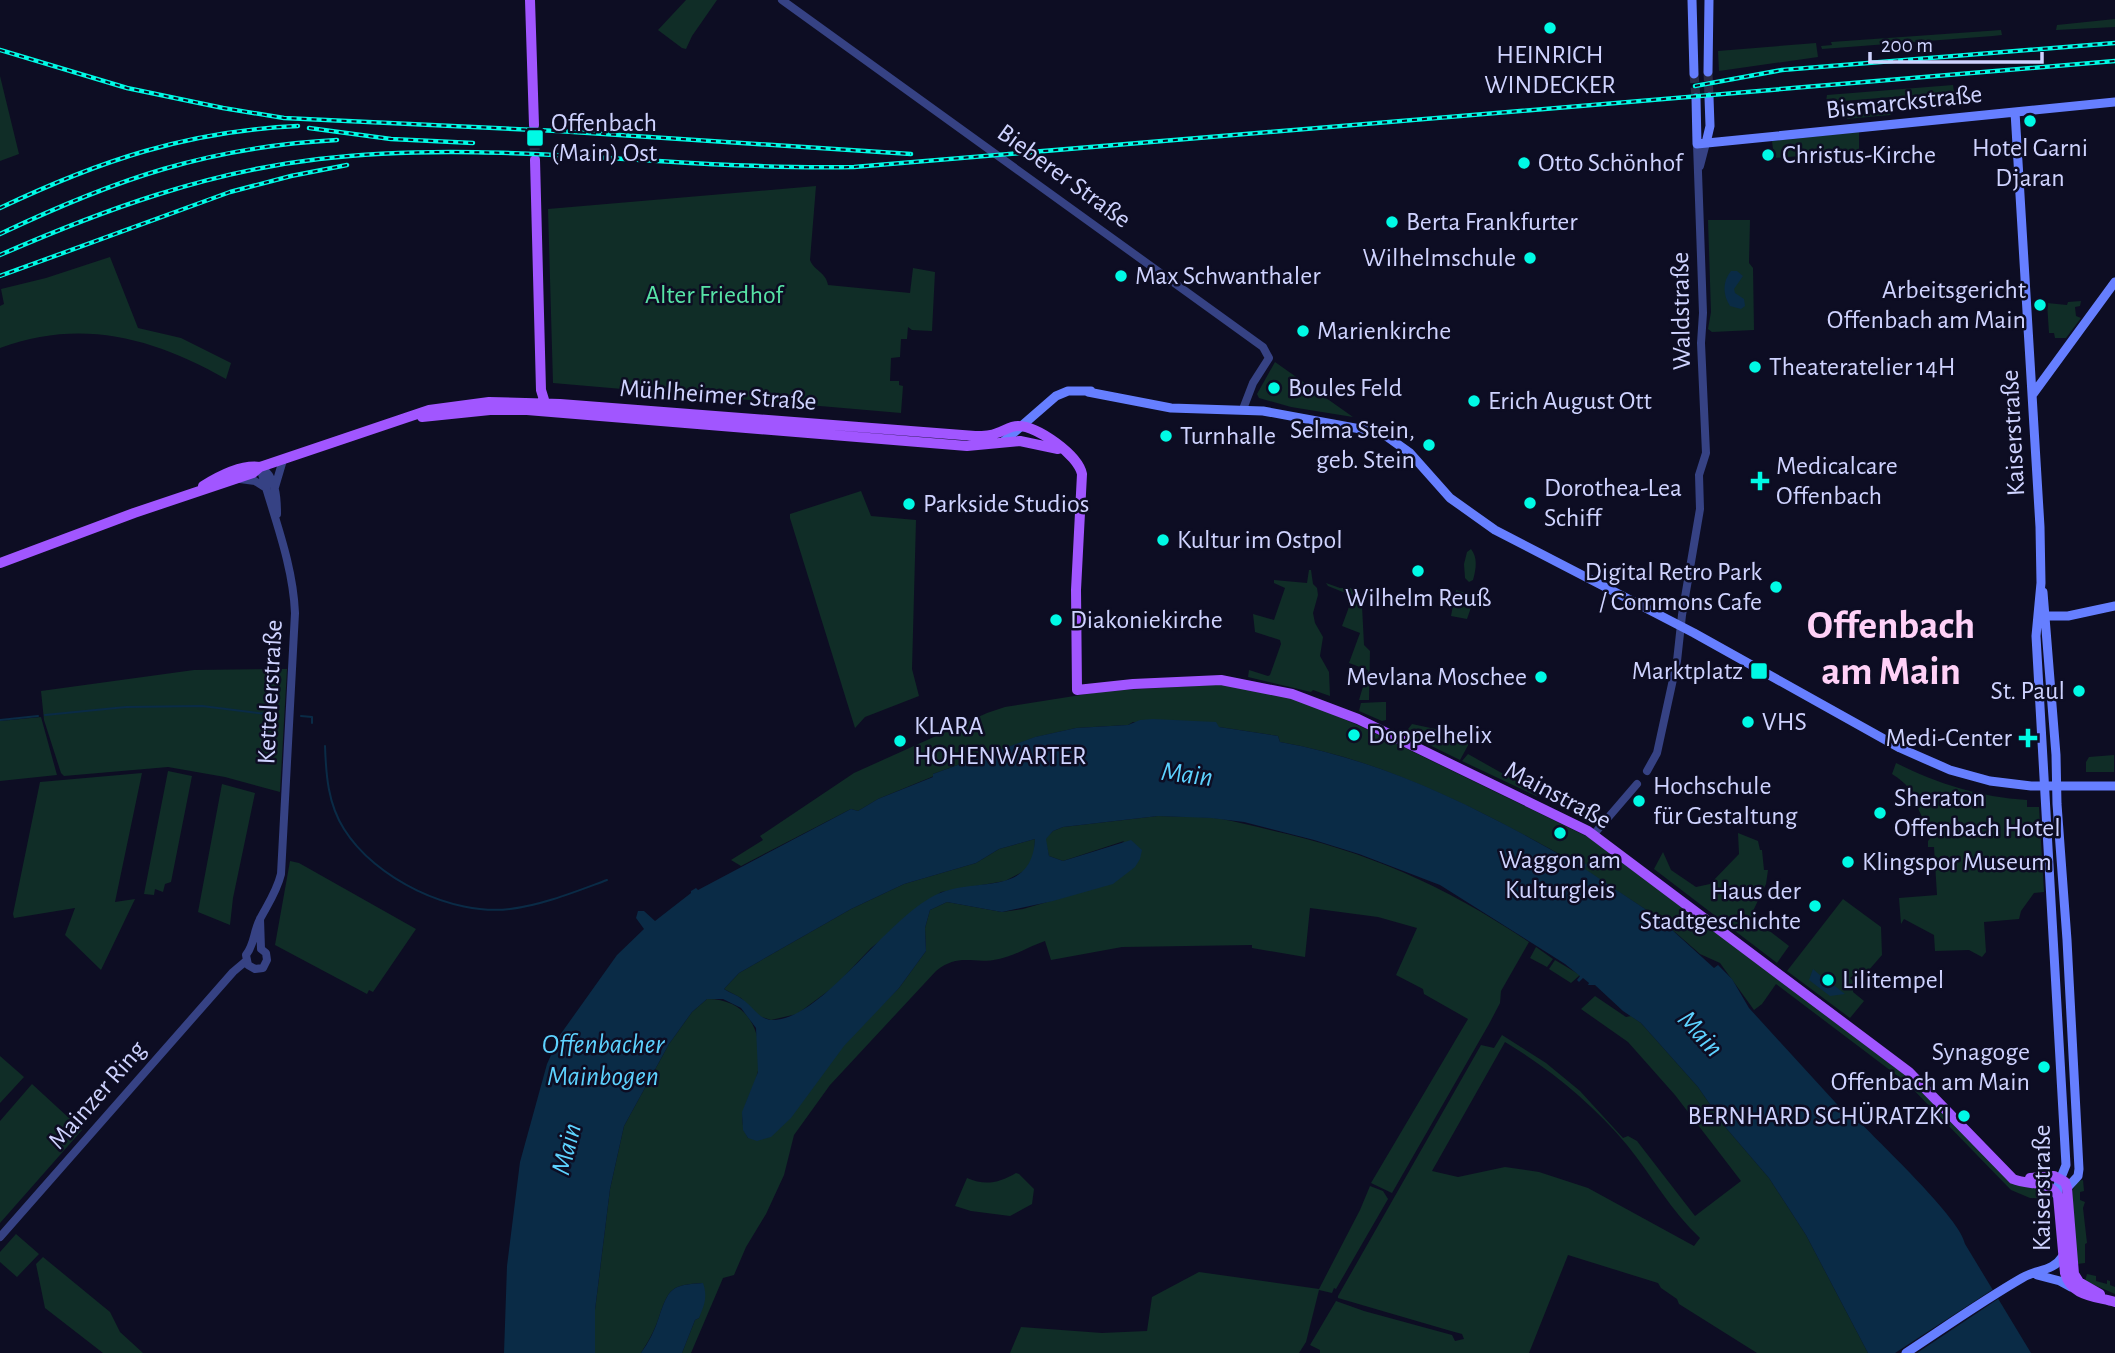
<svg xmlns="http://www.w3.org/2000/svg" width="2115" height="1353" font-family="'Alegreya Sans',sans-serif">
	<rect width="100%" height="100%" fill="#0d0d23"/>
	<path fill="#102d27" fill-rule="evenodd" d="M686,0H717L692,36L686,49L682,48L658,30Z
		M2115,19V27L2056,30L2057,25Z
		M2001,30L2002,35L1993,36L1822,49L1821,46L1832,45L1831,42Z
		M1816,43L1818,57L1719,71L1718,51Z
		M0,76L19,154L0,161Z
		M1953,85L1954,92L1843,101L1837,107L1826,102L1827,95Z
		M1893,112L1890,115L1847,119L1849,115Z
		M1859,132V158L1840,153L1774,158L1772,141Z
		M816,186L810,260C814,271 826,272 828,285L910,293L913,268L935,272L932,331L912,330L908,327L907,339H901L900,357L891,358L890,381H899V385L903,386L901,413L553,383L548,209Z
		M1708,220H1750L1749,263L1753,268L1754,330L1712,332L1708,329L1711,312Z
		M110,257L138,328L181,338L231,363L226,379C153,338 82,318 0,348V306L4,304L1,289L46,278Z
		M2081,301L2080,306L2075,307L2076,316L2081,318L2066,338H2055L2054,333H2049L2047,303L2067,305L2068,302Z
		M1275,362L1353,417L1291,407L1259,398L1257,394Z
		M861,491L871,516L916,520L912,669L919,696L865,717L855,728L790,518V514Z
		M1471,549C1478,558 1476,569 1473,580L1469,582L1465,578L1464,564L1467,552Z
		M1309,570H1311L1313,584L1317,588L1318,595L1313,613L1315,623L1323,637L1320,656L1329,672L1330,696L1313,690L1311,692L1248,677L1249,670L1268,676L1270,675L1281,644L1280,640L1255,632L1253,614L1274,620L1285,588L1274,583V580L1307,583Z
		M1326,583L1340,588H1351L1362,606L1364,645L1370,651L1369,700H1359L1368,670L1349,663L1360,633L1342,626L1353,596L1328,586Z
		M1456,590L1475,596L1467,619L1451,616Z
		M287,669L280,792L225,777L168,767L64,776L61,773L44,720L41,691L194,670Z
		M1212,685H1231L1293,698L1316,707L1362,727L1590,838L1912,1079L2013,1183C2027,1190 2042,1184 2054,1195L2051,1199L2030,1198L2011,1190L1907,1083L1776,984L1762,1004L1754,1010L1720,963L1700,954L1660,919L1584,869L1587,865H1579C1484,812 1388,761 1280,742L1278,736L1219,727L1133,722L1128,725L1076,728L1036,737L933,774L934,776L878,799L858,811L851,809L741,866L731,860L763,840L760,836L854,773L987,713L1005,707L1106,691Z
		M1382,702H1386V720L1382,721L1359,711L1361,703Z
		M41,717L57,775L0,781V721Z
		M1412,724L1468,736L1471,740L1460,760L1405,733Z
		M1468,754L1530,789L1538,797L1462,761Z
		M2114,755V772H2086V762L2089,757Z
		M1896,763C1938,784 1980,797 2027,800V807H2039L2044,892L2034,893L2021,911L2019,919L1984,922L1986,952L1982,957L1969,950L1935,951L1934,935L1904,919L1901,924L1899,898L1937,895L1934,847H1928V841L1940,827L1938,823L1932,829C1910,808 1923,793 1892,774Z
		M168,771L192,776L171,882L165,884L163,892L155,889L154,895L144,894Z
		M142,773L115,902L135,899L101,970L65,935L75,908L14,918L13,914L40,782Z
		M222,784L255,793L233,898L230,925L198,912Z
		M1158,816C1179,817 1201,816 1222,819C1238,822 1254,826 1270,830C1369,852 1445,886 1529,942L1501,991L1500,1003L1489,1024L1392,1193L1371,1183L1468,1019L1424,994L1423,989L1396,975L1417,928L1378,917L1310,908L1305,957L1252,948V945L1122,947L1051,960L1045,941C1030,946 1014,956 999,959C973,965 960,952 936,971L830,1085L794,1135L784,1175L766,1214L746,1247L734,1275L723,1278L691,1353H682L695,1320L699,1318L703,1283C671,1285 669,1288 659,1317C655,1330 648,1342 641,1353H595V1310L610,1189L624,1126L669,1044L692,1012L707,999C749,999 764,1033 758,1071C753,1095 733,1114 748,1138L899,988L926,951L925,928L930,910L947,902L1002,912L1023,909L1078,893L1124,841L1063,861L1049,856L1045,839L1053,831L1063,827Z
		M1738,833L1758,841L1760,850H1762L1764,870H1768L1766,884L1753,911L1757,916L1755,920L1789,946L1777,963L1654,869L1663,852L1671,870L1696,887L1710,884L1739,854Z
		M1035,839L1034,857L1026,870L1005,881L941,892L871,948L835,986L797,1014L771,1020L759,1016L741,998L724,989L739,973L851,909L904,884L976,863L999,849Z
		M290,861L299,863L416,929L373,992L369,990L367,994L275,945Z
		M1843,899L1881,927L1882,955L1868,971L1863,968L1850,978L1854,982L1853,992L1864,1001L1850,1018L1787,971Z
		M1536,947L1553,959L1547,967L1530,958Z
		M1555,960L1580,975L1571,983L1549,969Z
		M1595,996L1626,1017L1631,1016L1641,1023L1698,1087L1727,1129L1769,1178L1806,1235L1868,1353H1757L1679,1304L1677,1299L1661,1288L1658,1283L1568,1255L1529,1353H1320V1350L1310,1345L1336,1301L1364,1311L1452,1335L1455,1341L1464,1339L1462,1334L1451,1331L1338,1298V1296L1481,1045L1494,1048L1502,1035L1546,1063L1580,1091L1623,1138L1628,1136L1637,1141L1695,1216L1741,1181L1675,1095L1628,1042L1581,1009ZM1505,1042C1550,1069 1593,1104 1627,1145C1652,1176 1671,1211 1700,1238L1694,1246L1588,1188L1539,1172L1505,1167L1458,1177L1432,1171Z
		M0,1056L24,1077L0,1103Z
		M32,1084L82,1130L0,1223V1121Z
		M1016,1173L1019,1174L1034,1189L1032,1204L1010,1216L971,1211L955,1206L967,1178C985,1186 999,1183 1016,1173Z
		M2083,1180L2084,1191L2080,1192V1200L2085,1202L2083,1208L2087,1243L2085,1244V1263L2077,1264L2072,1191L2078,1181Z
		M1370,1186L1383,1191L1388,1199L1336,1289L1334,1288L1332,1293L1319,1290L1306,1342L1299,1353H1010L1021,1327L1102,1333L1147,1331L1152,1297L1199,1272L1319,1289L1360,1210Z
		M16,1234L39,1254L17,1277L0,1262V1252Z
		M43,1257L110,1312L120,1332L143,1353H103L45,1308L36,1264Z
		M2087,1274L2096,1276V1281L2107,1284V1280L2110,1281V1285L2115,1287V1294L2085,1281Z"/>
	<path fill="#0a2b46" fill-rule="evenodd" d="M1731,271H1737L1743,276L1734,289L1735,293L1744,299L1745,306L1741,309L1730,306C1723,295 1722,282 1731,271Z
		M1153,719L1216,722L1219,727L1278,736L1280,742C1388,761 1484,811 1578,865L1581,861L1587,865L1585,869L1660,919L1714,968L1718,965L1732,979L1749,1008L1856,1125L1860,1122C1881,1145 1961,1219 1965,1244L2031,1353H1868L1806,1235L1769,1178L1727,1129L1698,1087L1641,1023L1623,1011L1595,985H1588L1589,983L1583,978L1579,982L1577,980L1580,976L1565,964L1440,885L1359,854L1314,840L1244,822L1211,818L1158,816L1063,827L1053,831L1046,839L1049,856L1063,861L1131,840L1142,850L1140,859L1135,867L1113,884L1053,901L1002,912L947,902L930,910L925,928L926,951L899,988L844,1046L791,1118L771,1137L757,1141L748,1138L743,1130L742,1112L758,1072L756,1028L741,1008L723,999H707L692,1012L669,1044L624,1126L610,1189L595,1310V1353H504L507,1266L520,1162L547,1064L560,1035L617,955L644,929L636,918L638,911H644L655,921L691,893V891L696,888L698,890L851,809L858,811L878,799L933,777V774L1035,737L1076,728L1128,725L1140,720ZM1035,839C1032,897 978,877 940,893C887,915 824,1020 772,1020C759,1020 753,1006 742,999C737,995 730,993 724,989L739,973L851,909L904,884L976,863L999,849Z
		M1813,969L1822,977V983L1828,986L1831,983L1845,994L1830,996L1809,980Z
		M703,1283C708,1297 704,1306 699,1318L695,1320L682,1353H641C649,1342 655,1330 659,1317C669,1288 671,1285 703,1283Z"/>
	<path fill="#0d0d23" d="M1995,1288L2001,1297L1917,1353H1895Z"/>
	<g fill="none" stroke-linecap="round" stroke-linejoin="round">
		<path stroke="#0a2b46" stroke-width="2" d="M45,715L126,707L202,706L274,715
			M301,716L312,717V723
			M0,720L38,716
			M325,746C326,775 328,804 344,829C375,879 452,916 510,909C543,905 577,891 607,880"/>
		<path stroke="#2a2b44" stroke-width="9" stroke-dasharray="9 4.5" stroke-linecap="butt" d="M1708,72L1709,97
			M1694,74L1696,98"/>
		<path stroke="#2a2b44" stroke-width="10" stroke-dasharray="10 5" stroke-linecap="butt" d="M534,125L535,160"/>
		<path stroke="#364284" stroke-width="8" d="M782,0L1263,347L1269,358L1253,383L1243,409
			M1700,166L1706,143
			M260,467C276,476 277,498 277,514
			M240,479L255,481L266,488
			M275,487L283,460
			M1647,771L1657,753L1677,661L1682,615L1700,509L1699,475L1706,453L1701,343L1703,313L1697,144
			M1594,834L1637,784
			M260,919L261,949L266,953L267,960L263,968L255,969L248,965L246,955C255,943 253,933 260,919C268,904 277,891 281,874L295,613C293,563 273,515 260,467
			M0,1237L233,972L246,961"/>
		<path stroke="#667fff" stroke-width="9" d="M1692,0L1694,74
			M1708,72L1709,0
			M1696,98L1697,144L2115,102
			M2015,112L2040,527L2041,583L2036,636L2066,1165L2058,1185V1196
			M1706,143L1710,126L1709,97
			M1088,392L1171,408L1263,411L1382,433L1410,453L1450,498L1495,530L1694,633L1900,748L1950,770L1990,781L2031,786H2115
			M2033,394L2115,282
			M1003,442L1056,396L1068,391H1091
			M2043,592L2056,755L2057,804L2067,940L2079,1169L2078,1176L2067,1188
			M2041,616H2068L2115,606
			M2037,1275L2060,1281L2071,1287
			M1906,1353C1944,1328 1982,1301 2022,1278C2037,1269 2053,1272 2063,1256"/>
		<path stroke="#a156ff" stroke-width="10" d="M530,0L534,125
			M535,160L541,390L545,403
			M422,417L490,410H527L967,446L1020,441L1058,449
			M203,486C219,476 241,464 260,467
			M0,563L134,513L253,473L260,467L429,410L489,402L560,404L975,436C982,436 990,436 997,433C1004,431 1010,426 1018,426C1038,426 1078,455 1082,474L1076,590L1077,690L1133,684L1221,680L1292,694L1358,719L1588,831L1909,1072L2013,1179C2029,1186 2048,1179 2058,1196L2065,1273C2071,1296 2094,1296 2115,1302
			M2030,1178L2054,1176L2065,1182L2067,1188L2074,1274L2079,1282L2100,1294"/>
		<g stroke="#00fae5" stroke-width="4.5">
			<path id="rail" d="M0,50L127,88L223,108L284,118L558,131L911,154
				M1695,86L1782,70L2115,43
				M309,128L391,139L473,143
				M0,208C99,161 187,131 298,126
				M0,234C116,179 208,147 337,140
				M0,255C103,210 207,172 319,159C496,138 676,171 854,167L2115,61
				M0,276L230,192L291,176L347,165"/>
		</g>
		<use href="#rail" stroke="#0d0d23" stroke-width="2" stroke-dasharray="5" stroke-linecap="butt"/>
	</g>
	<g fill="#00fae5" stroke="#0d0d23" stroke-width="2.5">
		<circle cx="1550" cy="28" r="7"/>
		<circle cx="2030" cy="121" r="7"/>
		<rect x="526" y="129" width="18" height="18" rx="3.5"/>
		<circle cx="1768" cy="155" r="7"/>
		<circle cx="1524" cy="163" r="7"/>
		<circle cx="1392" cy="222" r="7"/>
		<circle cx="1530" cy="258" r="7"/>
		<circle cx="1121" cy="276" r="7"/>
		<circle cx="2040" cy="305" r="7"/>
		<circle cx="1303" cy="331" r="7"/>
		<circle cx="1755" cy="367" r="7"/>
		<circle cx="1274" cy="388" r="7"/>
		<circle cx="1474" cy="401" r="7"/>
		<circle cx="1166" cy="436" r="7"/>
		<circle cx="1429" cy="445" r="7"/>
		<path d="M1756.5 470.5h7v7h7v7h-7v7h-7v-7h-7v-7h7z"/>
		<circle cx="1530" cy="503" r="7"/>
		<circle cx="909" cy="504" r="7"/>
		<circle cx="1163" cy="540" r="7"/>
		<circle cx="1418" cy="571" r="7"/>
		<circle cx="1776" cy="587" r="7"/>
		<circle cx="1056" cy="620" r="7"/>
		<rect x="1750" y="662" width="18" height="18" rx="3.5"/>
		<circle cx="1541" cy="677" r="7"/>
		<circle cx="2079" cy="691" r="7"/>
		<circle cx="1748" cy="722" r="7"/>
		<circle cx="1354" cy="735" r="7"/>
		<path d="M2024.5 727.5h7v7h7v7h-7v7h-7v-7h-7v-7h7z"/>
		<circle cx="900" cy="741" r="7"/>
		<circle cx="1639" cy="801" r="7"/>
		<circle cx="1880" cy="813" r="7"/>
		<circle cx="1560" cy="833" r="7"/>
		<circle cx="1848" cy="862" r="7"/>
		<circle cx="1815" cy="906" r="7"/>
		<circle cx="1828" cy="980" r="7"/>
		<circle cx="2044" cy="1067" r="7"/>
		<circle cx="1964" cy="1116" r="7"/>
	</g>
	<g text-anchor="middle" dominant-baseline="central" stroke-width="5" stroke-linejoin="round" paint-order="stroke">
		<g font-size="26" fill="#cfd3ff" stroke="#0d0d23" text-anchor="start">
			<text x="1550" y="55" text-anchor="middle">HEINRICH<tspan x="1550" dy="30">WINDECKER</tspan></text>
			<text x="551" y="123">Offenbach<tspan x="551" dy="30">(Main) Ost</tspan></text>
			<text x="2030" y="148" text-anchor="middle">Hotel Garni<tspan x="2030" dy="30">Djaran</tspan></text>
			<text x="1782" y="155">Christus-Kirche</text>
			<text x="1538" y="163">Otto Schönhof</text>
			<text x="1406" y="222">Berta Frankfurter</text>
			<text x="1516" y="258" text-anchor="end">Wilhelmschule</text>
			<text x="1135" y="276">Max Schwanthaler</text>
			<text x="2026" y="290" text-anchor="end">Arbeitsgericht<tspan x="2026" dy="30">Offenbach am Main</tspan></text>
			<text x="1317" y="331">Marienkirche</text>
			<text x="1769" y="367">Theateratelier 14H</text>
			<text x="1288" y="388">Boules Feld</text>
			<text x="1488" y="401">Erich August Ott</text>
			<text x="1415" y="430" text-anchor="end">Selma Stein,<tspan x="1415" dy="30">geb. Stein</tspan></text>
			<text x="1180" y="436">Turnhalle</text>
			<text x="1776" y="466">Medicalcare<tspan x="1776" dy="30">Offenbach</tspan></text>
			<text x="1544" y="488">Dorothea-Lea<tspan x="1544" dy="30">Schiff</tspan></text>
			<text x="923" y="504">Parkside Studios</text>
			<text x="1177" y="540">Kultur im Ostpol</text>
			<text x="1762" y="572" text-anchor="end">Digital Retro Park<tspan x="1762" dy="30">/ Commons Cafe</tspan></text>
			<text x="1418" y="598" text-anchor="middle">Wilhelm Reuß</text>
			<text x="1070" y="620">Diakoniekirche</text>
			<text x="1743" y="671" text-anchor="end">Marktplatz</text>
			<text x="1527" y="677" text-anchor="end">Mevlana Moschee</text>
			<text x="2065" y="691" text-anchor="end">St. Paul</text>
			<text x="1762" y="722">VHS</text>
			<text x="914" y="726">KLARA<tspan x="914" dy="30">HOHENWARTER</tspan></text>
			<text x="1368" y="735">Doppelhelix</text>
			<text x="2012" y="738" text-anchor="end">Medi-Center</text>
			<text x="1653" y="786">Hochschule<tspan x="1653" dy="30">für Gestaltung</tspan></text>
			<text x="1894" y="798">Sheraton<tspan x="1894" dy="30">Offenbach Hotel</tspan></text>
			<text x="1560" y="860" text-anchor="middle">Waggon am<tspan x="1560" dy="30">Kulturgleis</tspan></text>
			<text x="1862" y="862">Klingspor Museum</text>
			<text x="1801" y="891" text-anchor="end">Haus der<tspan x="1801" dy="30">Stadtgeschichte</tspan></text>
			<text x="1842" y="980">Lilitempel</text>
			<text x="2030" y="1052" text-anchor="end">Synagoge<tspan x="2030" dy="30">Offenbach am Main</tspan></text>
			<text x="1950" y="1116" text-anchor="end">BERNHARD SCHÜRATZKI</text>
		</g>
		<g font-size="26" fill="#cfd3ff" stroke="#0d0d23">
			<text transform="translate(1904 102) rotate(-6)">Bismarckstraße</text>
			<text transform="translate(1064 176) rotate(36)">Bieberer Straße</text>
			<text transform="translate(1681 311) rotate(-91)">Waldstraße</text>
			<text transform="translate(718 395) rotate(4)">Mühlheimer Straße</text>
			<text transform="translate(2013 433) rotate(-93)">Kaiserstraße</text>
			<text transform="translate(270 692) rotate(-87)">Kettelerstraße</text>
			<text transform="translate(1558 795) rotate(28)">Mainstraße</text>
			<text transform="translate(97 1095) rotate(-49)">Mainzer Ring</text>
			<text transform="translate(2042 1188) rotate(-90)">Kaiserstraße</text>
		</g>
		<g font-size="26" fill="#57e3a6" stroke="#0d0d23">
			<text x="714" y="295">Alter Friedhof</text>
		</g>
		<g font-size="28" font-style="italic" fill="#5dd2ff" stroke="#0d0d23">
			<text transform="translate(1187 775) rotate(7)">Main</text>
			<text transform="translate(1700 1034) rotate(47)">Main</text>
			<text x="603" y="1045">Offenbacher<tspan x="603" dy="32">Mainbogen</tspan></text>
			<text transform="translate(567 1149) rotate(-76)">Main</text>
		</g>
		<g font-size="40" font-weight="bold" fill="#ffd1f7" stroke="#0d0d23">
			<text x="1891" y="626">Offenbach<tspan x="1891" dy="46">am Main</tspan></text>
		</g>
	</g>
	<path d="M1870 52v10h172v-10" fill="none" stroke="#cfd3ff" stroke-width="3.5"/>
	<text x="1881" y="52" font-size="21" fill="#cfd3ff" stroke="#0d0d23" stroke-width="5" paint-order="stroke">200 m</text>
</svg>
